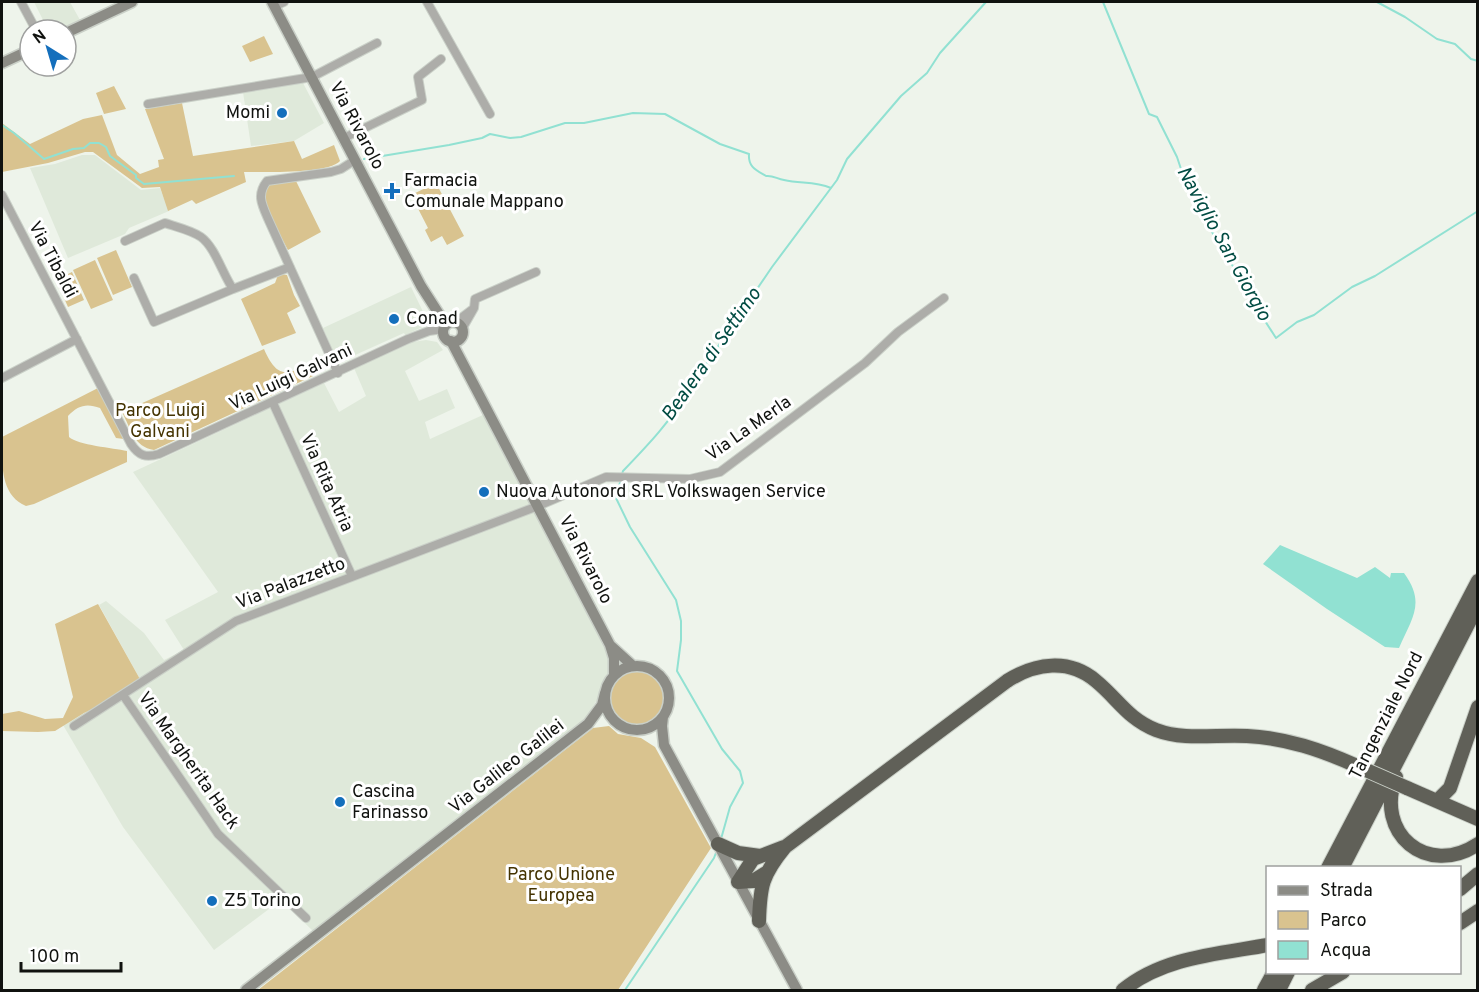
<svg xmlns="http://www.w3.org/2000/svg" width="1479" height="992" font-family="Overpass,sans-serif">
	<rect width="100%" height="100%" fill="#eef4eb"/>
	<path fill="#dfe9da" d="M34,2H70L80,20L59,30H48Z
		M303,83L324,123L294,141L251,146L243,92Z
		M82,155H95L141,190L160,188L169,211L129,228L125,234L68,258L30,168L55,164Z
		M411,287L429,324L405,335L404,333L344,360L336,358L323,328Z
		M426,340L437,342L443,350L405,371L419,401L447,389L455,408L425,422L430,439L485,414L610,651L612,668L601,693L585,720L314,932L281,900L214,950L123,827L63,725L141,681L99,605L106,601L144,633L164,660L184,650L165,620L218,592L133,472L324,383L339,412L366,396L354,368L406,343Z"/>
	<path fill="#d9c38f" d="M264,36L273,54L250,62L242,46Z
		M114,86L126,109L104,114L96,93Z
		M182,103L193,156L294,141L302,159L334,145L340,161C329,174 262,172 244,172L246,182L196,204L192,200L168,211L160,187L142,188L93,152H85L48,163L2,172V123L30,144L83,119L102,115L117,155L140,174L159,167L158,160L164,159L145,109Z
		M296,181L321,232L288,250C282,238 253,191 271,184C278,182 289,182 296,181Z
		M436,183L464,236L447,245L442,236L431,242L425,230L428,228L411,195Z
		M116,250L132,287L113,295L97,258Z
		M95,260L113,300L91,309L73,270Z
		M72,272L84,300L68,307L56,280Z
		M281,274L287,275L294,295L300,306L287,313L296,333L262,346L241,299L275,283L278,275Z
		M264,349C283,393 295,357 313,376L154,450C134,447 131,429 122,412Z
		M98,388L124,439L116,438L100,408C87,403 78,405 68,416L69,437C78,445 113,448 127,451V462L34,504L26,506C0,495 2,464 2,437Z
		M98,604L141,681L114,699L84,713L55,731L38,732L2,731V714L19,711L45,719L63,718L73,697L55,624Z
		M610 698a27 27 0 1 1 54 0a27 27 0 1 1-54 0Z
		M609,726L618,734L641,738L655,747L711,848L618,990H258L593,728Z"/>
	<path fill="#91e1d2" d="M1280,545L1357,578L1375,567L1390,578L1391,573H1404C1426,603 1412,618 1399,648L1385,647L1327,609L1263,564Z"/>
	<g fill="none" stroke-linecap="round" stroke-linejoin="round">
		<path stroke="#91e1d2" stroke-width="2" d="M1103,2L1149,114L1157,117L1177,157L1189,193L1225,254L1240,277L1249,296L1276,338L1297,322L1314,315L1352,287L1375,276L1478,211
			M1377,2L1405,17L1437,39L1455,44L1471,59L1478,61
			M2,125L14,133L44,159L73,149L84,148L90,143H99L106,147L110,156L136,175V178L144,184L234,176
			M364,159L449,145L482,138L490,134L510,138L521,137L565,123H584L633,113L665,114L720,144L749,154C748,167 756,170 766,176C773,175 777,179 784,180C801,184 814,181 831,188
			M622,474L623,471C648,445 672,420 689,389L772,267L837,180L847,159L901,96L927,73L940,53L986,2
			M621,480L615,496L630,527L676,600L681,621V640L677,671L722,749L740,771L743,783L730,807L721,839
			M625,990L714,858L717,850"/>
		<g stroke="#cad0c8" stroke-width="10">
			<path id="street" d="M21,2L36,30
				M427,2L490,114
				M275,6L284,2
				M148,104L312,77L377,43
				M344,138L422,100L418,77L441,59
				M2,195L131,444C139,456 146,458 159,454L408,339L429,331L443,329
				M125,241L165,223C176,227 191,230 201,237C215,247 223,275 233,289L290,267
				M134,278L154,322L233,289
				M456,322L473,309
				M462,329L474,308L475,299L536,272
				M338,373L269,221C262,205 256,195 267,181L331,172L341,169L355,160
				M2,378L77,339
				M273,403L352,576
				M123,695L218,834L306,918
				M74,726L236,621L538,506L606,477L690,479L720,472L865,363L898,332L944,298"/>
		</g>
		<g stroke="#cad0c8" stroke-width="13">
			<path id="secondary" d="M272,2L421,286L446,325
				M66,33L132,2
				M2,63L30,50
				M443 332a10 10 0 1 1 20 0a10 10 0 1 1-20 0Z
				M451,341L610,645L614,658V675
				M611,646L633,666
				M605 698a32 32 0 1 1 64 0a32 32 0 1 1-64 0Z
				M663,717L662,726L664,745L797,990
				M246,990L588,724L602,705L605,693"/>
		</g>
		<g stroke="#cad0c8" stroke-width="16">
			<path id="highway" d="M1396,777C1374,833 1427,878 1478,844
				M1407,788L1478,819
				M1437,801L1450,788L1478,707
				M718,844L738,853L760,856
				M1328,868L1478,581
				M1342,868L1478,605
				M766,873L753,881L738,882L753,859L784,847
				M1460,889L1478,874
				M759,921C760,886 762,875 785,847L1007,681C1035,663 1069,658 1096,681C1118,699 1128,719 1156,730C1185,741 1217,734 1247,736C1287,738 1321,750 1357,766
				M1460,923L1478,911
				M1123,990C1163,957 1218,954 1268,945
				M1264,990L1274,972
				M1279,990L1288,972
				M1312,990L1343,972"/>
		</g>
		<use href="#street" stroke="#adada9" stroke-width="8"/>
		<use href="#secondary" stroke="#8c8c86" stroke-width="10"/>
		<use href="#highway" stroke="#606058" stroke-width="14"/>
		<g stroke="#cad0c8" stroke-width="16" stroke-linecap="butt">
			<path id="highway-bridge" d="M1357,766L1407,788"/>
		</g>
		<use href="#highway-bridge" stroke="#606058" stroke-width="14"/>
	</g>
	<g fill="#146fbc" stroke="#fff" stroke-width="2">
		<circle cx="282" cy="113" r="6"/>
		<path d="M389 182h6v6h6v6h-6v6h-6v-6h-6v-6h6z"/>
		<circle cx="394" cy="319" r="6"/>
		<circle cx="484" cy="492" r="6"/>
		<circle cx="340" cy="802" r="6"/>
		<circle cx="212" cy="901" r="6"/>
	</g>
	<g text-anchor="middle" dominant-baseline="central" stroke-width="6" stroke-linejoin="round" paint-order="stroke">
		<g font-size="18" fill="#10120f" stroke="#fff" text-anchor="start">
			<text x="270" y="113" text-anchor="end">Momi</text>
			<text x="404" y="181">Farmacia<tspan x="404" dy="21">Comunale Mappano</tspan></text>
			<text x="406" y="319">Conad</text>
			<text x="496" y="492">Nuova Autonord SRL Volkswagen Service</text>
			<text x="352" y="792">Cascina<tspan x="352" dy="21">Farinasso</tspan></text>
			<text x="224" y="901">Z5 Torino</text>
		</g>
		<g font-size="18" fill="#10120f" stroke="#fff">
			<text transform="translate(356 126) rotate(62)">Via Rivarolo</text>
			<text transform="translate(52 260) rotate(62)">Via Tibaldi</text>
			<text transform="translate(291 378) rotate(-25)">Via Luigi Galvani</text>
			<text transform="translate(749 429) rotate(-35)">Via La Merla</text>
			<text transform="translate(326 483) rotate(66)">Via Rita Atria</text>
			<text transform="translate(585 560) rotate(63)">Via Rivarolo</text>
			<text transform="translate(291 584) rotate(-21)">Via Palazzetto</text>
			<text transform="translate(1387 716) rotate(-63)">Tangenziale Nord</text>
			<text transform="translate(188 761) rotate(55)">Via Margherita Hack</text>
			<text transform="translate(507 767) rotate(-38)">Via Galileo Galilei</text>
		</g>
		<g font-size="18" fill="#443301" stroke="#fff">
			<text x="160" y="411">Parco Luigi<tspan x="160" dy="21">Galvani</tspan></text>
			<text x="561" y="875">Parco Unione<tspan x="561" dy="21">Europea</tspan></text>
		</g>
		<g font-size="20" font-style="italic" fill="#024c43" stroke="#fff">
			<text transform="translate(1223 244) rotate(61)">Naviglio San Giorgio</text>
			<text transform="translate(712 355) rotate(-55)">Bealera di Settimo</text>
		</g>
	</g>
	<rect width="1479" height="992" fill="none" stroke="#10120f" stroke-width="6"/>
	<rect x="1266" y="866" width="195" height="108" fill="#ffffff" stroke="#9fa09f" stroke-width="1.5"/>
	<rect x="1278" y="886" width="30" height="9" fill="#8c8c86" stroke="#9fa09f" stroke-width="1.5"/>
	<text x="1320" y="896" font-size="18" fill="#10120f">Strada</text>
	<rect x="1278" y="911" width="30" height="18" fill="#d9c38f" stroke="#9fa09f" stroke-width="1.5"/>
	<text x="1320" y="926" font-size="18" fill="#10120f">Parco</text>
	<rect x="1278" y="941" width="30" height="18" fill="#91e1d2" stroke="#9fa09f" stroke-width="1.5"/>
	<text x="1320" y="956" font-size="18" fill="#10120f">Acqua</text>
	<g transform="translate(48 48) rotate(323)"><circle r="28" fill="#ffffff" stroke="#9fa09f" stroke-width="1.5"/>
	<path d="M0-4.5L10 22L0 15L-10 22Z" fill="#146fbc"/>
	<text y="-9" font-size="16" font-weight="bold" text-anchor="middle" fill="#10120f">N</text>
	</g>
	<path d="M21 962v9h100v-9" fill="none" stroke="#10120f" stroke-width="3"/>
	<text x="30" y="962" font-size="18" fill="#10120f" stroke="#ffffff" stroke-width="4.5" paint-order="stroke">100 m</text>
</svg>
